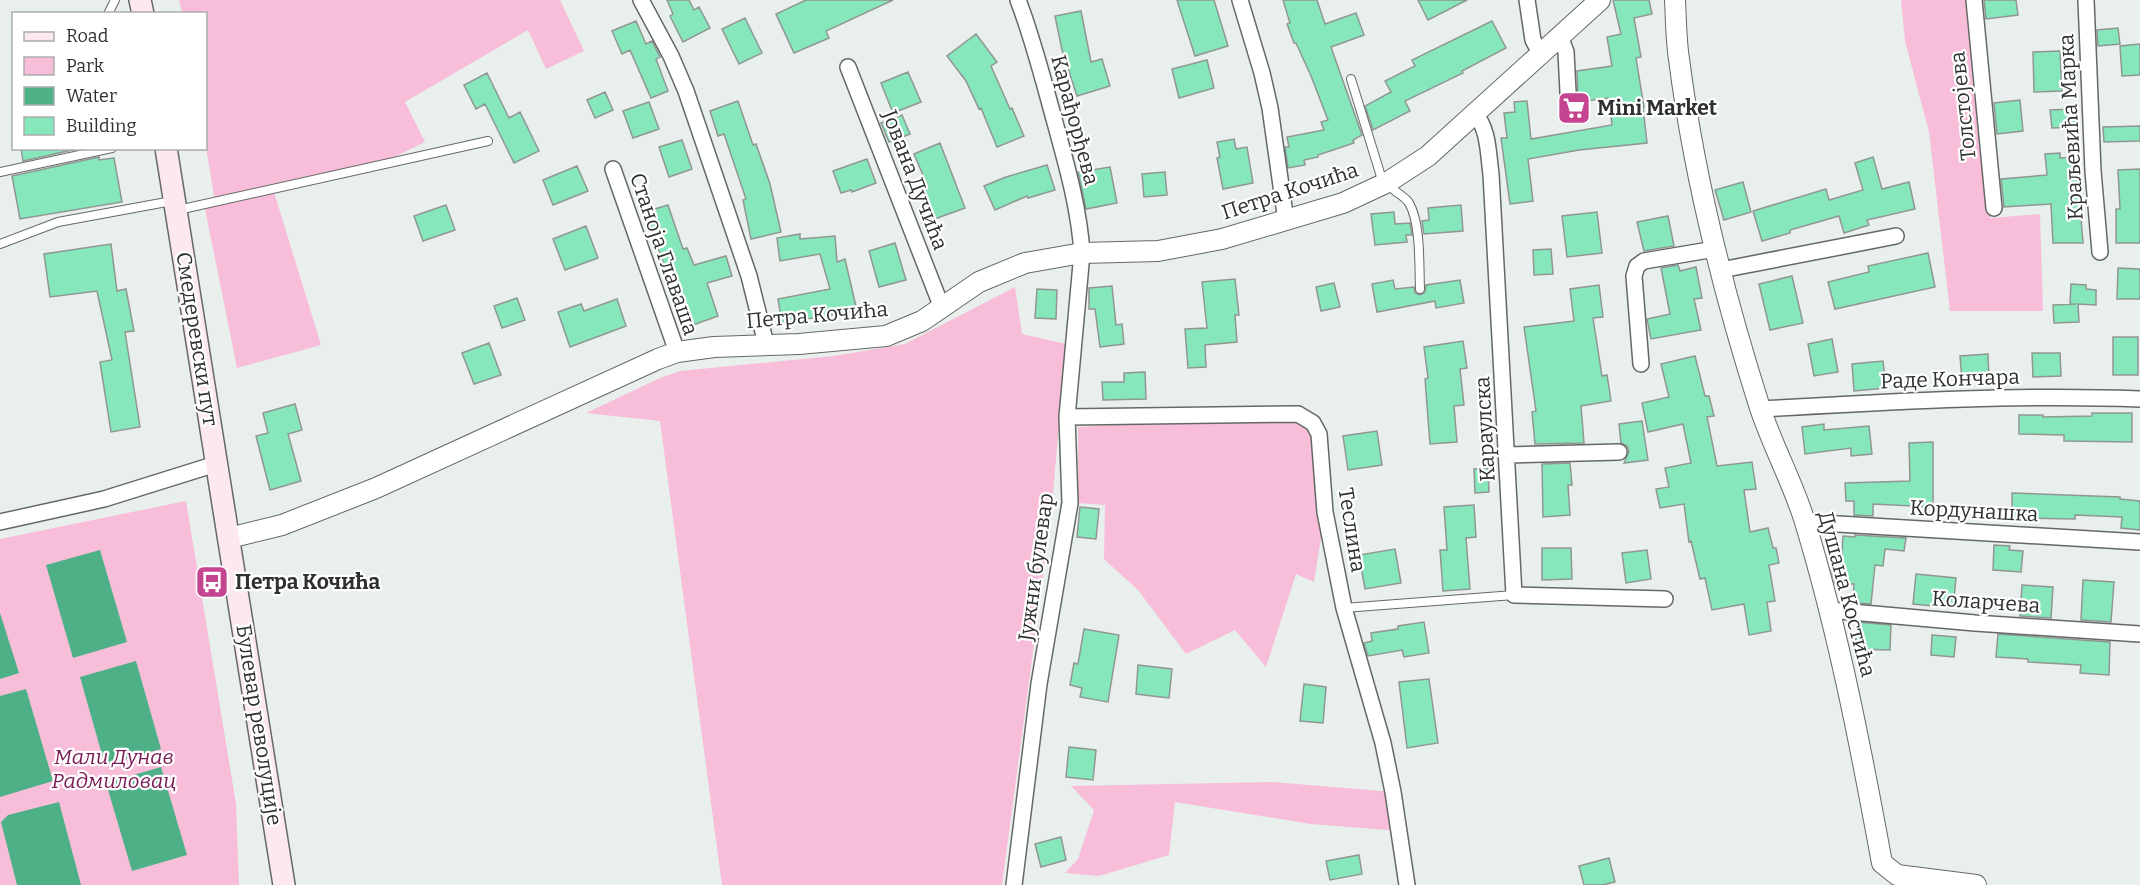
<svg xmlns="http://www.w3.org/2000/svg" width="2140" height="885" font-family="Bitter,serif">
	<rect width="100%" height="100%" fill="#e8efec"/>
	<path fill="#f8bdd9" d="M179,0H560L584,51L546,69L528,30L405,102L425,142L370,169L273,189L321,345L237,368L204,204L215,202L206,147V14L182,13Z
		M1901,0H1970L1990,218L2040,214L2043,311H1950L1929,132L1905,41Z
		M1015,287L1022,334L1066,344L1051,516L1002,885H722L660,421L586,413L658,379L680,371L834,356L905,344Z
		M1298,414L1313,423L1325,512L1314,582L1296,574L1266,667L1235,630L1186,654L1138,590L1104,559L1105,505L1078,503V427Z
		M186,501L236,804L239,885H0V539Z
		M1273,782L1393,792L1400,831L1311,824L1175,802L1169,855L1099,876L1065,873L1078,859L1094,810L1071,786Z"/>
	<path fill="#4db087" d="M100,550L127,642L73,658L46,565Z
		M0,613L19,673L0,679Z
		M136,661L161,749L105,765L80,677Z
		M26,689L53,781L0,797V696Z
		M161,767L187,855L132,871L106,783Z
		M59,802L81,885H17L1,822L8,815Z"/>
	<path fill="#85e7bb" stroke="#909793" stroke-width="1.5" d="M667,0H689L694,10L699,7L710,28L683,42L670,16L673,14Z
		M806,0H893L826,31L829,38L794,53L776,14Z
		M1177,0H1214L1228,46L1195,56Z
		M1283,0H1317L1325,24L1356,13L1364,35L1331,47L1362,135L1353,140L1354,143L1318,155V157L1304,160L1305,165L1288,168L1285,147H1289L1287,137L1324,130L1321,122L1328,120L1311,76L1296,43H1294L1287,24L1290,23Z
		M1418,0H1467L1428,20Z
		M1613,0H1649L1652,14L1634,18L1641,57L1636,58L1644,107H1643L1647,143L1579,150L1528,159L1533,201L1510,204L1501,138H1507L1504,113L1515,112L1514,102L1527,101L1531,139L1612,125L1609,98L1578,102L1577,71L1612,66L1607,37L1621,34Z
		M1984,0H2016L2018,15L1986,19Z
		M1081,11L1091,62L1102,59L1110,86L1077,96L1062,50L1055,16Z
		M745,18L762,53L739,64L722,29Z
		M636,21L646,44L652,41L660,57L656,59L668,91L651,98L630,50L622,54L612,31Z
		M1492,21L1506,48L1462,71L1463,73L1405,101L1410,111L1373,130L1365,106L1391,92L1385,81L1415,66L1412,60Z
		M2118,28L2120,44L2098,46L2097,30Z
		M976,34L997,62L991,66L1010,109L1012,108L1024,136L997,147L981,108L979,109L966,81L947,56Z
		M2140,44V75L2122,76L2120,46Z
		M2060,51L2062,91L2034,92L2033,52Z
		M1207,60L1214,88L1179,98L1172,69Z
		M908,72L921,102L893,113L881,83Z
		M487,73L509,118L520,112L539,151L514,163L485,104L476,109L464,85Z
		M605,92L613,110L595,118L587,100Z
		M2020,100L2023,131L1997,134L1994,103Z
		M738,101L753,145L756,144L770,184L781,232L751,239L743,200L746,199L724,134L718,136L710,111Z
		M649,102L659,129L633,138L623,111Z
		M2074,109L2075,127L2052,128L2050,110Z
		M902,115L910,134L889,142L881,123Z
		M2140,126V141L2104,142L2103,127Z
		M1234,139L1236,149L1247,147L1253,183L1223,189L1217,158L1220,157L1217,142Z
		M682,140L692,169L669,177L659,147Z
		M940,143L965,208L932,220L921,189L928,187L914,154Z
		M21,148H81L23,161Z
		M2060,153V158L2076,157L2083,243H2053L2051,204L2004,207L2001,179L2047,175L2045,154Z
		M99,157V160L114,158L122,202L20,219L12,176Z
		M1873,157L1882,189L1909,182L1915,209L1867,220L1869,225L1844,233L1839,216L1790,230V233L1762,241L1753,211L1826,189L1829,200L1863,190L1855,163Z
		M867,159L876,183L852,192L851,190L841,193L833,171Z
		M1047,165L1055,190L1028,198L1027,196L995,210L984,186L1006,177Z
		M577,166L588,191L553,205L543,180Z
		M1110,167L1117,203L1086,209L1078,172Z
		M2140,169V243H2116V209H2120L2118,170Z
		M1165,172L1167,195L1144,197L1142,174Z
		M1743,182L1751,212L1724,220L1715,190Z
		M446,205L455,230L423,241L414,216Z
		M668,205L683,249L687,248L694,265L726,256L732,276L707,283L718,316L693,325L677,278L670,281L645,212Z
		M1461,205L1463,231L1424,234L1422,221L1429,220L1428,208Z
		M1394,212L1395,224L1410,223L1412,235H1406L1407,242L1375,245L1371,214Z
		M1597,212L1602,253L1567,257L1562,216Z
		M1668,216L1674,246L1644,251L1637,222Z
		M586,226L598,258L565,270L553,239Z
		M800,234V239L835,236L837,262L845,259L857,311L782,323L778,299L830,289L820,254L780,261L777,238Z
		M895,243L906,280L879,287L869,251Z
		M111,244L117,291L126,289L134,331L125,332L140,427L111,432L100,362L112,360L97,291L50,297L44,254Z
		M1551,249L1553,274L1534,275L1533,250Z
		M1928,253L1935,287L1835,309L1828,282L1869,272L1868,266Z
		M1678,265L1680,271L1696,267L1702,298L1694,299L1701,330L1651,339L1647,319L1670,314L1661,268Z
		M2118,268L2140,269V299H2117Z
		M1792,276L1803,323L1770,330L1759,284Z
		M1235,279L1239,315H1235L1237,342L1205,345L1206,367L1188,368L1185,329L1207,328L1202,282Z
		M1393,280L1395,289L1414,287L1415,293L1420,295L1425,292L1426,285L1460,280L1464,303L1436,308L1435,301L1377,312L1372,284Z
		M1334,283L1340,307L1321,311L1316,287Z
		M2071,284L2086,285V289L2096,290V305L2078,304L2079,322L2054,323L2053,305L2076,304H2070Z
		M1599,285L1603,317L1593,318L1602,376L1607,375L1611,401L1581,406L1584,443L1535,444L1532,412L1536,411L1524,327L1574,321L1570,289Z
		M1112,286L1116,325L1122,324L1124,344L1100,347L1095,309H1089V288Z
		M1037,289L1057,290L1056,319L1035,318Z
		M517,298L525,320L502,328L494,306Z
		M617,299L626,326L570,347L558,312L581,304L584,311Z
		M2113,337H2138V375H2113Z
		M1832,339L1838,372L1814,376L1808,344Z
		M1463,341L1467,368L1460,369L1464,405L1454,406L1457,442L1430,444L1425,379L1428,378L1424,347Z
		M489,343L501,375L474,384L462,353Z
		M2032,353H2060L2061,376L2033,377Z
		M1988,354L1989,379L1962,381L1960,356Z
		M1695,356L1705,396H1709L1714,416L1707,417L1717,466L1752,462L1756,489L1744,490L1750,532L1768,528L1773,548H1776L1779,563L1769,565L1775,601L1767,602L1771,631L1749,635L1744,604L1712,610L1705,578L1700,579L1691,541L1689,542L1684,504L1660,508L1656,489L1669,487L1665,468L1691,463L1683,424L1648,432L1642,403L1669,397L1661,364Z
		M1883,361L1886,388L1854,391L1852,364Z
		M1145,372L1146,399L1103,400L1102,382H1124V373Z
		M295,404L302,430L288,434L301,481L270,490L256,436L268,433L263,413Z
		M2092,413H2132V442L2064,441V435L2019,434V415H2043V417L2092,416Z
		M1642,421L1648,460L1624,463L1629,451L1627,446L1621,443L1619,424Z
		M1824,424V430L1869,426L1872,454L1851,456V448L1805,454L1802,427Z
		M1377,431L1382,465L1348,470L1343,436Z
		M1933,442V507L1873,504V516L1854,515V501H1846L1845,483L1910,481L1909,443Z
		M1570,463L1572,485H1568L1570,515L1543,517L1542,464Z
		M1488,468L1489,492L1475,493L1474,469Z
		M2012,493L2120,497V499L2140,501V530L2121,528L2122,517L2075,515V519L2012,518Z
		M1474,505L1476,537L1466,538L1470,589L1443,591L1440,550H1447L1444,507Z
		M1080,507L1099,509L1096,539L1077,537Z
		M1855,535L1906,538L1904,551L1885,549L1883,566L1875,565L1871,604L1857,603L1858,597H1853L1854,584H1835L1831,570H1841L1843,536L1855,537Z
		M1994,545L2010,546L2009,550L2023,551L2021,572L1993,570Z
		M1542,548H1571L1572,579L1542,580Z
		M1395,549L1401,583L1365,589L1359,555Z
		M1647,550L1651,579L1626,583L1622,553Z
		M1916,574L1956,578L1953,608L1913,604Z
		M2083,580L2114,582L2111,622L2081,620Z
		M2022,585L2053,587L2051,618L2020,616Z
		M1424,622L1429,653L1404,657L1402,650L1368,656L1364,643L1372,641L1371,633L1398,629V626Z
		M1857,622L1891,625L1890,650L1855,649Z
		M1084,629L1119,635L1108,702L1080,697L1082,688L1070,685L1074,663L1078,664Z
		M1998,634L2110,642L2109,675L2080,673L2081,665L2028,662V659L1996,657Z
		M1932,635L1956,637L1954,657L1931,655Z
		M1138,665L1172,669L1169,698L1136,694Z
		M1429,679L1438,743L1407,748L1399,682Z
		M1304,684L1326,687L1323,723L1300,721Z
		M1069,747L1096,750L1093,780L1066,777Z
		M1061,837L1066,860L1041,867L1035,844Z
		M1359,855L1362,874L1330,880L1326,861Z
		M1609,858L1615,882L1602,885H1584L1579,866Z"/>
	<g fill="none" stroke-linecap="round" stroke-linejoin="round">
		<g stroke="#646966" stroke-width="10">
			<path id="service" d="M108,14L115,0
				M1351,79L1383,183
				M0,172L112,148
				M1389,184C1394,193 1404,195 1409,203C1421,223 1419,266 1420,289
				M178,210L488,141
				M0,244L58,222L172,201
				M1344,608L1514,595"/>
		</g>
		<g stroke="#646966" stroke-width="18">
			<path id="minor" d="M641,0L671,56L686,91L749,276L766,344
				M1240,0L1262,73L1270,108L1286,221
				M1527,0L1533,40L1540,53
				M1974,0L1994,208
				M2086,0L2093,171L2100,252
				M1558,37L1563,44L1566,52L1569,112
				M848,67L942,308
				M1474,113C1489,128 1488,154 1491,174L1514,595L1665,599
				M613,169L677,352
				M1721,270L1896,236
				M1641,364L1634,276L1637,266L1644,261L1715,249
				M1761,409C1887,402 2013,394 2140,399
				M1067,417L1298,414L1313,423L1319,434L1325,512L1344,608L1383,743L1393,792L1407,885
				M1507,455L1619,452
				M0,522L104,499L216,464
				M1805,522L2140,542
				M1829,610L1975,623L2140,634
				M1014,885L1039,684L1070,503L1067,417L1082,253C1079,207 1066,163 1054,119C1043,79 1033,39 1018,0"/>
		</g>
		<g stroke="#646966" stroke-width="22">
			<path id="tertiary" d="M1675,0C1676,19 1676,40 1679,59C1694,177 1724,295 1760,408C1773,447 1793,483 1805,522C1839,634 1861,749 1882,863L1897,875L1976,885
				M229,538L282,525L376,488L658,359L677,352L714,347L799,344L886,336L922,321L979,282L1025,263L1082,253L1158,251L1222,239L1343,203L1388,182L1428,156L1600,0"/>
		</g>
		<g stroke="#646966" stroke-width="24">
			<path id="secondary" d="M140,0L143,14
				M166,148L284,885"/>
		</g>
		<use href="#service" stroke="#fff" stroke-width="8"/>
		<use href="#minor" stroke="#fff" stroke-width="15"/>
		<use href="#tertiary" stroke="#fff" stroke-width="20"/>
		<use href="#secondary" stroke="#fde8f2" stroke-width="21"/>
	</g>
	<defs>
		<g id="supermarket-square" transform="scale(1.725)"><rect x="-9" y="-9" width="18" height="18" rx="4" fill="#c5448f" stroke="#fff"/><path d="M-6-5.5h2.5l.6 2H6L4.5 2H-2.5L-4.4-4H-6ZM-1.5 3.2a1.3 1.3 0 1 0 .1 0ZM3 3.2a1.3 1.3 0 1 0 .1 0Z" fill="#fff"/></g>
		<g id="bus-square" transform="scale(1.725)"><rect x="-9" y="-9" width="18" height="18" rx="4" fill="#c5448f" stroke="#fff"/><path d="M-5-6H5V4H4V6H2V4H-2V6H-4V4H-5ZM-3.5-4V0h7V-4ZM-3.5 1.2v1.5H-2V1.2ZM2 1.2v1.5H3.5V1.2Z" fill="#fff"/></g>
	</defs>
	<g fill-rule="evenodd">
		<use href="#supermarket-square" x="1574" y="108"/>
		<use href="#bus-square" x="212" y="582"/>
	</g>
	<g text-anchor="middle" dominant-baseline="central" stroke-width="4.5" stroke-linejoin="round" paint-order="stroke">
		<g font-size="21" fill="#2e312f" stroke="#fff">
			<text transform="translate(1963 106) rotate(-96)">Толстојева</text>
			<text transform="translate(1075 120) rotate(75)">Карађорђева</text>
			<text transform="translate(2071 127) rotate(-93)">Краљевића Марка</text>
			<text transform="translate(915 180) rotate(69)">Јована Дучића</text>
			<text transform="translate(1290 191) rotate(-18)">Петра Кочића</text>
			<text transform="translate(664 254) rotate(71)">Станоја Главаша</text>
			<text transform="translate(817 315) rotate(-5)">Петра Кочића</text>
			<text transform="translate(197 339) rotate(81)">Смедеревски пут</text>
			<text transform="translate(1950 379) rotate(-2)">Раде Кончара</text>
			<text transform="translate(1485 429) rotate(-93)">Караулска</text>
			<text transform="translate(1974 511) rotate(3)">Кордунашка</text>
			<text transform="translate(1352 530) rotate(81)">Теслина</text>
			<text transform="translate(1036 567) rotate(-82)">Јужни булевар</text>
			<text transform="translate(1847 594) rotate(75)">Душана Костића</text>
			<text transform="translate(1986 602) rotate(4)">Коларчева</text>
			<text transform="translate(259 725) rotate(81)">Булевар револуције</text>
		</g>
		<g font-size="21" font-weight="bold" fill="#2e312f" stroke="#fff" text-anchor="start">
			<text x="1597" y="108">Mini Market</text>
			<text x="235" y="582">Петра Кочића</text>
		</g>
		<g font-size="21" font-style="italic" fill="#7a1b55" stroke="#fff">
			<text x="114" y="757">Мали Дунав<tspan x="114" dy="24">Радмиловац</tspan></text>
		</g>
	</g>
	<rect x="12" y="12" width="195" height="138" fill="#ffffff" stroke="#abadac" stroke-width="1.5"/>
	<rect x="24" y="32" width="30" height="9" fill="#fde8f2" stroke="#abadac" stroke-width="1.5"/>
	<text x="66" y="42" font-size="18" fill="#2e312f">Road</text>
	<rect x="24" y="57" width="30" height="18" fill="#f8bdd9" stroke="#abadac" stroke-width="1.5"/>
	<text x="66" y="72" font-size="18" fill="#2e312f">Park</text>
	<rect x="24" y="87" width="30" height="18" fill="#4db087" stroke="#abadac" stroke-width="1.5"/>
	<text x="66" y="102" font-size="18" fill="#2e312f">Water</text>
	<rect x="24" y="117" width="30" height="18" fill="#85e7bb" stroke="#abadac" stroke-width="1.5"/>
	<text x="66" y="132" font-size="18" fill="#2e312f">Building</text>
</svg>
